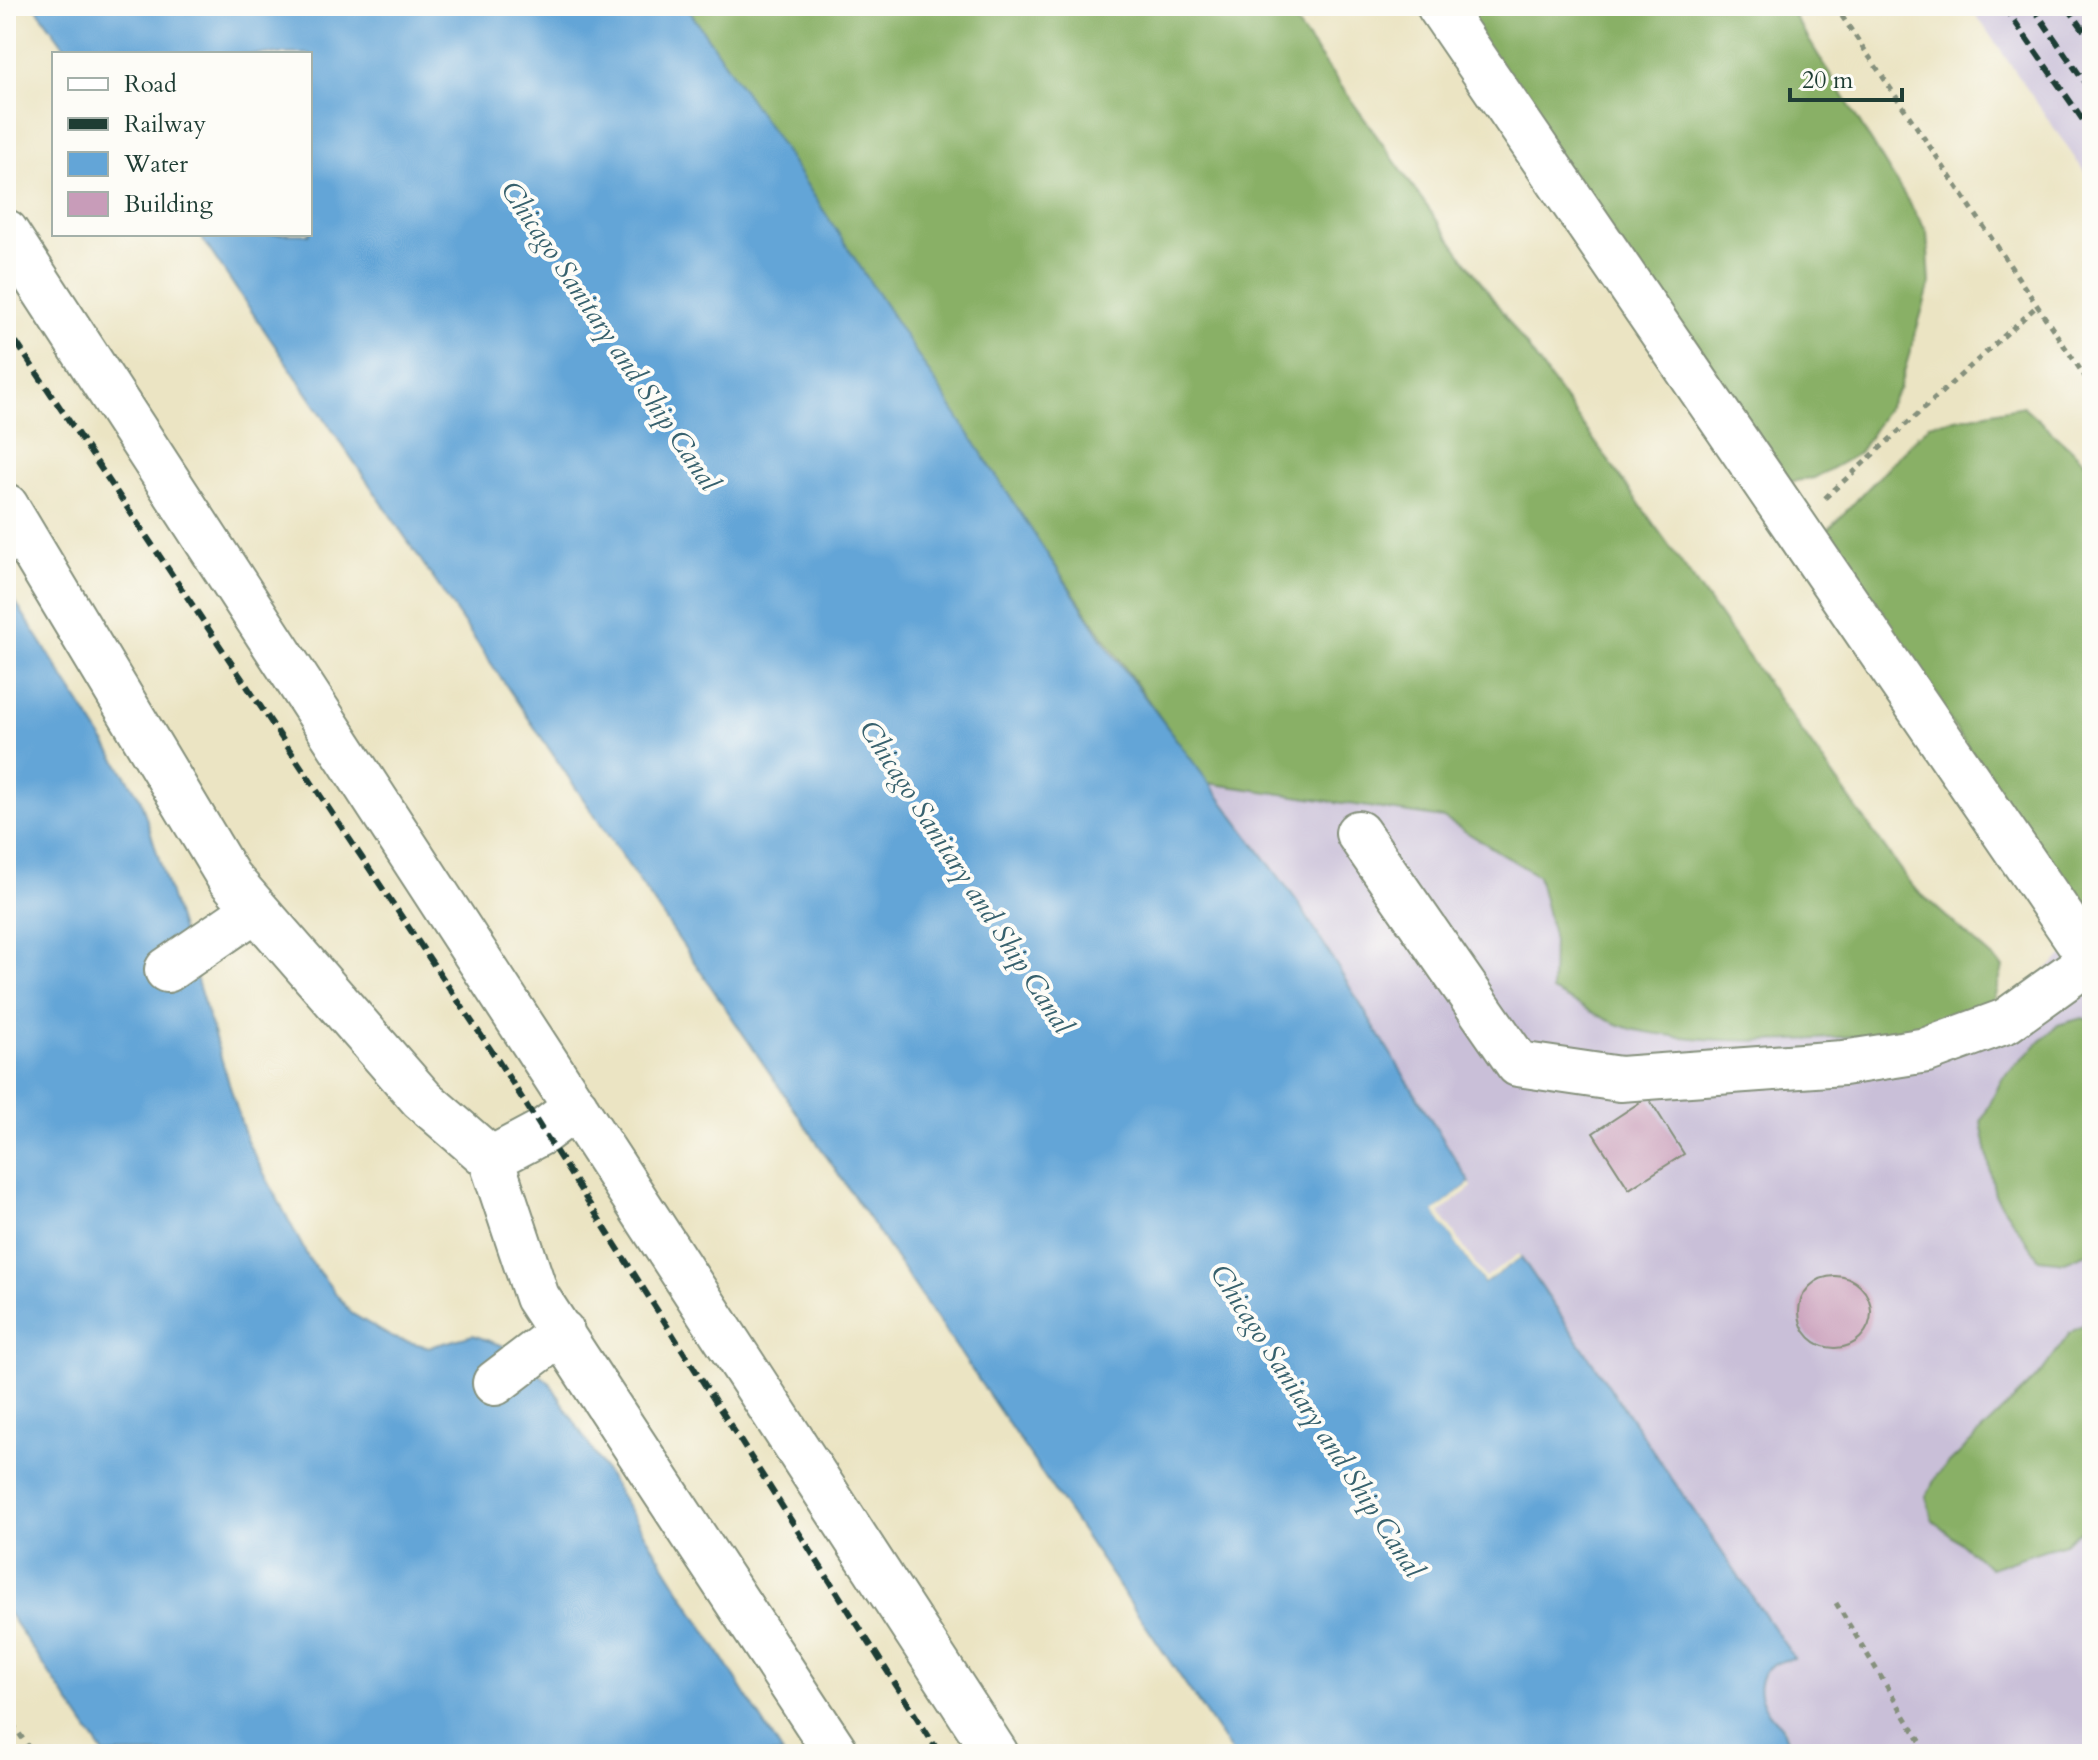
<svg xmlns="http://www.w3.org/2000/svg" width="2098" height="1760" font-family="Cardo,serif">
	<rect width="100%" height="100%" fill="#fdfcf7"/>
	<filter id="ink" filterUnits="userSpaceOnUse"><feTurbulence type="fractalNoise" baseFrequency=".0125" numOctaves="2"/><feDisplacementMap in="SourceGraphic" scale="16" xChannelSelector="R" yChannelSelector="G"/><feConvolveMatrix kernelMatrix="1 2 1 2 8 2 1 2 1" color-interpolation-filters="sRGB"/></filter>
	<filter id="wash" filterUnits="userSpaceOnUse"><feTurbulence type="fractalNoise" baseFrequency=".006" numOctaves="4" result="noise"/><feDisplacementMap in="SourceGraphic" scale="32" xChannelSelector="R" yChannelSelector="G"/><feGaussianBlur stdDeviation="1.8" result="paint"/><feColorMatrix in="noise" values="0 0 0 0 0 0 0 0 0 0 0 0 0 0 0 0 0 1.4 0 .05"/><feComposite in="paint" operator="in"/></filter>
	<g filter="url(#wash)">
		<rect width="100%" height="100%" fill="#ebe4c3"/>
		<path fill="#c9bfd8" d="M1970,6H2087L2092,13V183Z
			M1208,783L1443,818L1538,876L1553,935L1552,991L1751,1041L1920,1031L1989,1017L2092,932V1754H1802L1791,1747L1784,1727L1764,1712L1759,1699V1686L1766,1671L1778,1661L1793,1658L1522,1257L1484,1283L1434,1212L1470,1183L1297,901Z"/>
		<path fill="#89b066" stroke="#54764d" stroke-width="2" d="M686,6H1284L1912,886L2003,967L1989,1017C1885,1038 1740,1051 1636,1030C1608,1024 1578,1003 1552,991L1553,935L1538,876L1443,818L1208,783C1022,532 863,263 686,6Z
			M1451,6H1788L1927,232L1930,284L1899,389L1859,453L1814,478L1789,482Z
			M2023,406L2092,468V914L2078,911L1824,534L1930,424Z
			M2082,1018L2092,1021V1251L2065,1262L2039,1259L1995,1195L1981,1122L2003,1077L2058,1025Z
			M2092,1319V1521L2064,1543L1990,1568L1932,1519L1926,1496L1937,1475L2041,1373L2070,1333Z"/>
		<path fill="#63a5d7" stroke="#417186" stroke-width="2" d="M35,6H686L775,136L1111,652L1297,901L1470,1183L1435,1212L1484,1283L1521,1257L1794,1658C1750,1666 1751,1699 1780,1725C1785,1730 1785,1736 1788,1742C1792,1748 1798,1750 1802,1754H1233L199,234H310V54H70Z
			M6,587L140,798L247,1141L309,1259L351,1313L393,1338L429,1347L473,1335L506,1347L550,1383L783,1754H104L6,1610Z"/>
		<path fill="#ebe4c3" d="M1470,1183L1472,1187L1440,1213L1485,1278L1519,1254L1521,1257L1484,1283L1434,1212Z"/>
		<g id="blocks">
			<path fill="#c89cb9" d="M1648,1097L1684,1154L1629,1189L1593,1133Z
				M1799 1312a36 36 0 1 1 72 0a36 36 0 1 1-72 0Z"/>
		</g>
	</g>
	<g filter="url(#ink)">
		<use href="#blocks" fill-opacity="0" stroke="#85907c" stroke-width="2"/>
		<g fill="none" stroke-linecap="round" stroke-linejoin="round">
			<g stroke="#85907c" stroke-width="48">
				<path id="minor" d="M1439,6L2092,961
					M6,232L996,1754
					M6,506L229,878L422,1099L491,1159L537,1297L837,1754
					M1358,833L1518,1064L1620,1079L1843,1063L1927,1050L2006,1021L2091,960
					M167,970L256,909
					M491,1159L544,1131L576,1107
					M495,1383L562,1332"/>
			</g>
			<path stroke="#85907c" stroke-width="5" stroke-dasharray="6 6" stroke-linecap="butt" d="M1835,6L2092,387
				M1825,498L2037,306
				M1836,1603L1928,1754
				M6,1714L33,1754"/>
			<use href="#minor" stroke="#fff" stroke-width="44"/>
			<path stroke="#1f3d34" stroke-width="6" stroke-dasharray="12 6" stroke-linecap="butt" d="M2004,6L2092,133
				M2032,6L2092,93
				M2067,6L2092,42
				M6,327L499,1062L940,1754"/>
		</g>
	</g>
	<g text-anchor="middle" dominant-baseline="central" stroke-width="8" stroke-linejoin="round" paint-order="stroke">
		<g font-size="28" font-style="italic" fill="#37616d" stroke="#fdfcf7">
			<text transform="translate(610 336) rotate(56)">Chicago Sanitary and Ship Canal</text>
			<text transform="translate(966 877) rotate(57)">Chicago Sanitary and Ship Canal</text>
			<text transform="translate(1317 1421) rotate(57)">Chicago Sanitary and Ship Canal</text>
		</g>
	</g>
	<rect width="2098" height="1760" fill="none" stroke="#fdfcf7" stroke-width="32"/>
	<rect x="52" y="52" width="260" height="184" fill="#fdfcf7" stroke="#a4b0a9" stroke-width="2"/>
	<rect x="68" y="78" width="40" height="12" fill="#ffffff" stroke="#a4b0a9" stroke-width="2"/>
	<text x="124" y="92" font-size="24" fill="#1f3d34">Road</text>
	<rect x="68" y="118" width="40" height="12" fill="#1f3d34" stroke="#a4b0a9" stroke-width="2"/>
	<text x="124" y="132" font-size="24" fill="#1f3d34">Railway</text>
	<rect x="68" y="152" width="40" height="24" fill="#63a5d7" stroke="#a4b0a9" stroke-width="2"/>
	<text x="124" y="172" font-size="24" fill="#1f3d34">Water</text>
	<rect x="68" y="192" width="40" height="24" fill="#c89cb9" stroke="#a4b0a9" stroke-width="2"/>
	<text x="124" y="212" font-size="24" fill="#1f3d34">Building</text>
	<path d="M1790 88v12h112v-12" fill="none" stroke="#1f3d34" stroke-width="4"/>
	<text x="1802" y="88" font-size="24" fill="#1f3d34" stroke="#fdfcf7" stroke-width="6" paint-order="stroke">20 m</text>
</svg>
